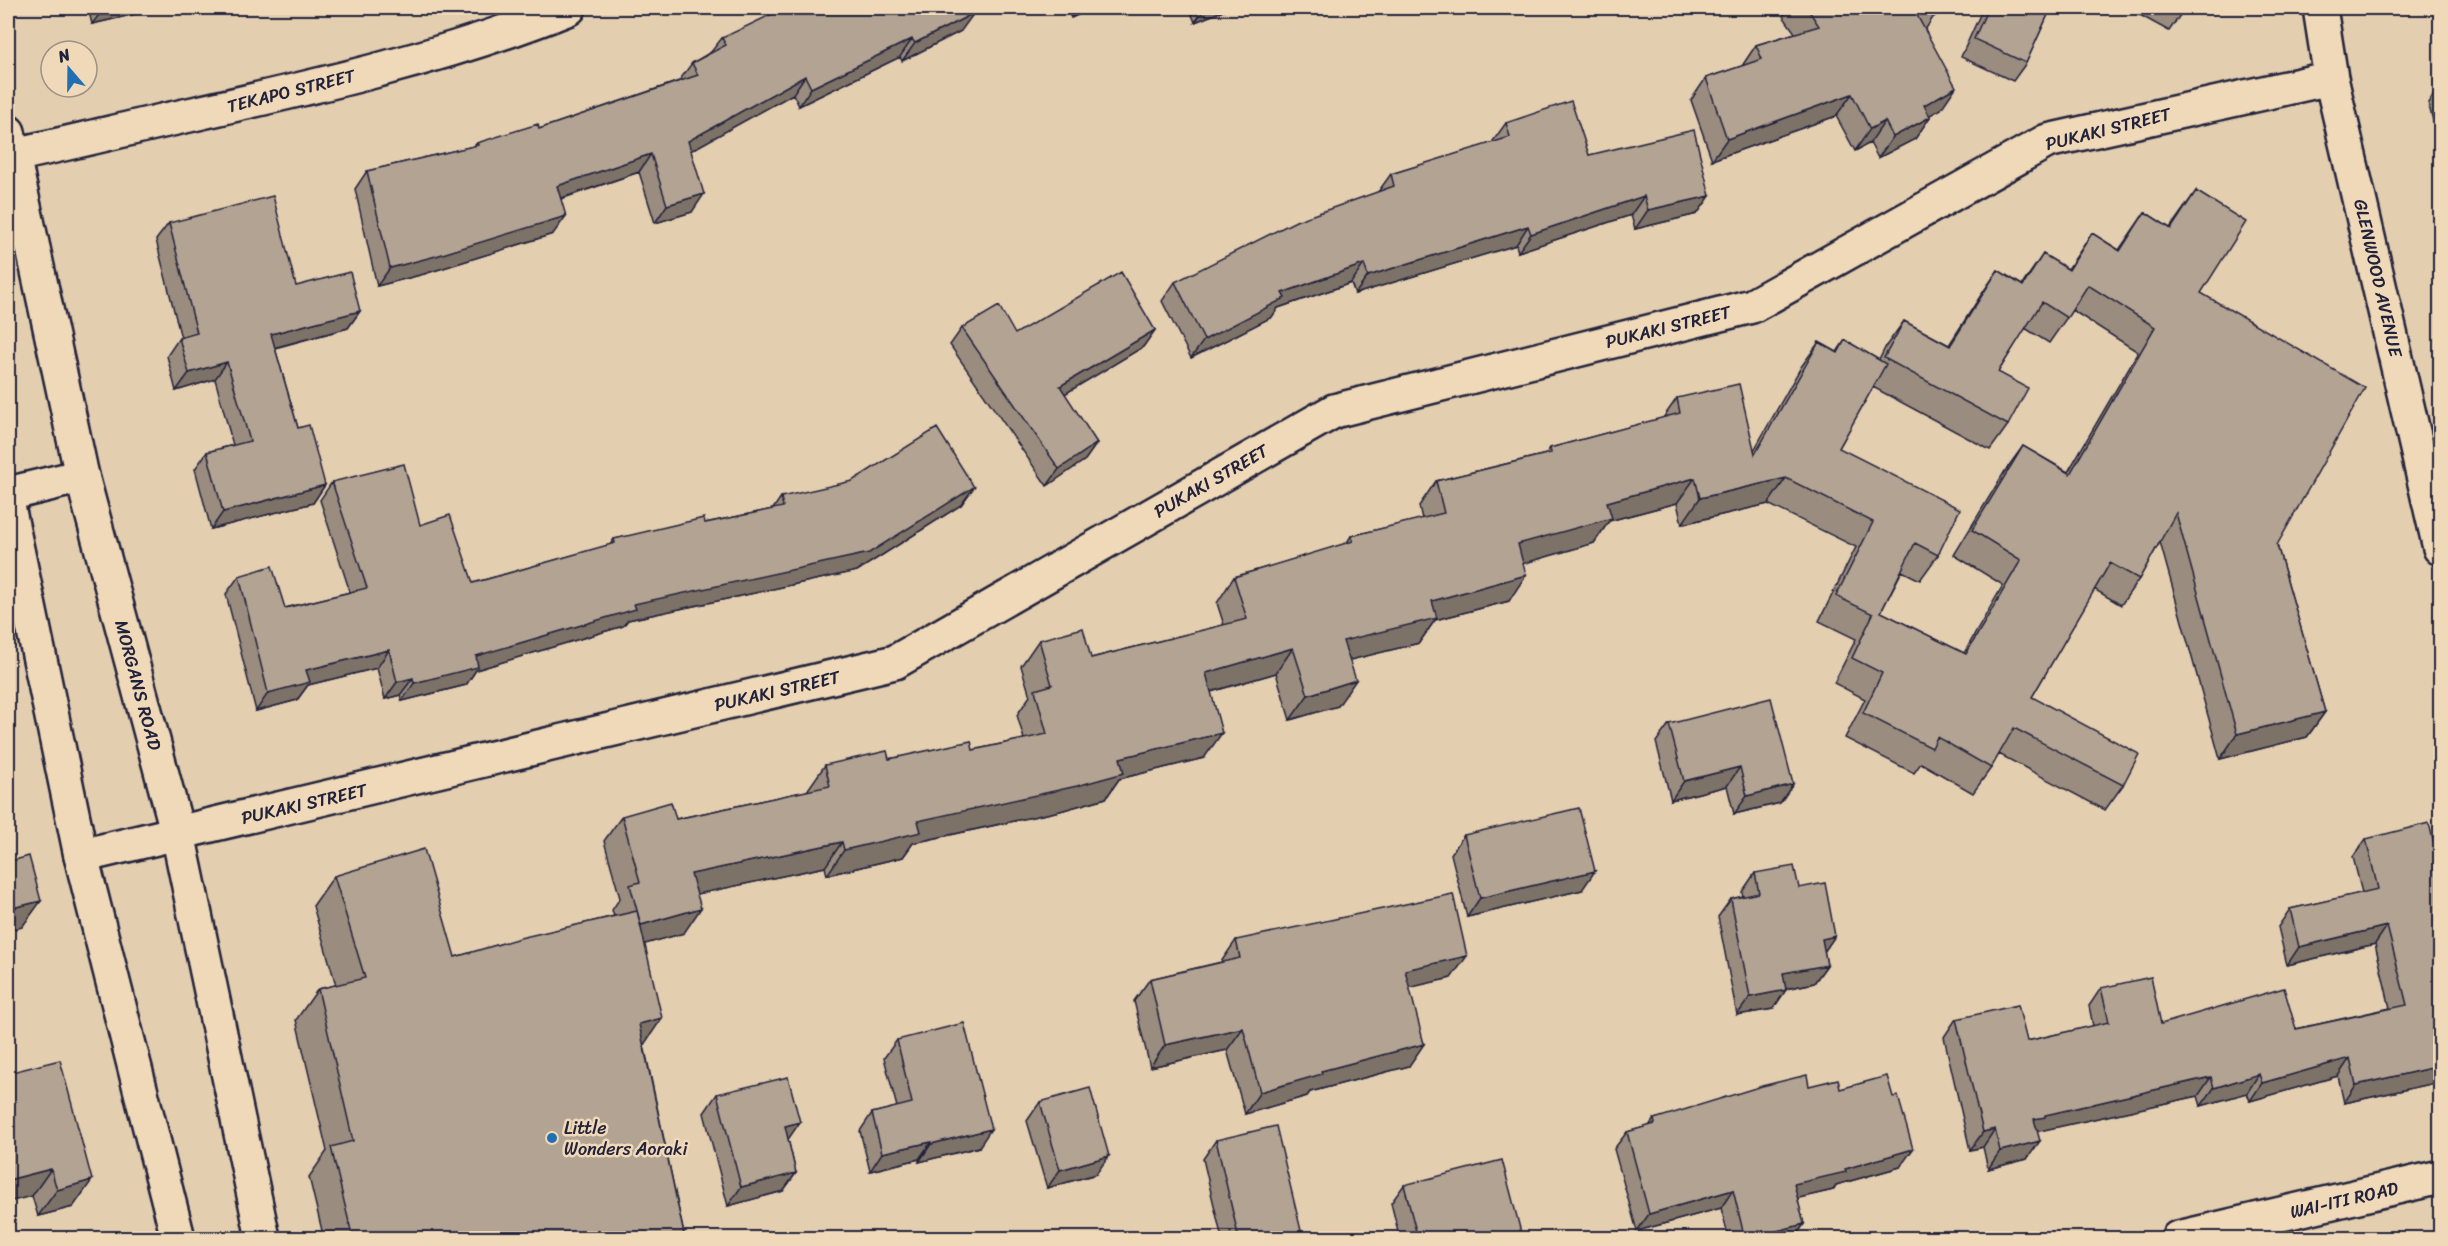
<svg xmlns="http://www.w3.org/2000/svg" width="2448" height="1246" font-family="Sriracha,sans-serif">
	<rect width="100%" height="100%" fill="#e3ceb0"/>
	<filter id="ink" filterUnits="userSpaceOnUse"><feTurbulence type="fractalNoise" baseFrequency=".0167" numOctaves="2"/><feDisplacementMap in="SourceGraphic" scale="12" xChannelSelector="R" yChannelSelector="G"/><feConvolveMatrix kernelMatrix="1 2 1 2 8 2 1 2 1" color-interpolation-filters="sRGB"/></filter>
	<g filter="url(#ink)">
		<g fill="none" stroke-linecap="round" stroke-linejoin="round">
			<g stroke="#22223b" stroke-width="38">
				<path id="street" d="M2320,8L2331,78L2440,548
					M8,156C68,144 129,128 189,115C318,86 447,57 569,8
					M8,494L82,476
					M81,856L895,662L1334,411L1752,306L2047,141L2331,78"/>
			</g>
			<g stroke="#22223b" stroke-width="38">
				<path id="secondary" d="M8,132L82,476L178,834L263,1238
					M8,506L81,856L178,1238
					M2178,1238L2440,1177"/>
			</g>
			<use href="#street" stroke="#efd9b8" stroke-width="33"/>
			<use href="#secondary" stroke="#efd9b8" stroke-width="33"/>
		</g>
		<path fill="#9a8c7e" stroke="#22223b" stroke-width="1.5" fill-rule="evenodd" d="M88,8H161L92,24Z
			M1066,8H1093L1071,18Z
			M1189,8H1230L1195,22Z
			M1789,8H1928L1934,16L1925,30L1941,109L1929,115L1930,117L1915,139L1878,158L1870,143L1855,151L1836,116L1712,160L1691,100L1706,78L1742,66L1756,45L1795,33L1783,16Z
			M1983,8H2051L2026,63L2013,81L1961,57Z
			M2127,8H2185L2169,31Z
			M961,31L902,61L900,57L799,106L793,94L691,150L692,212L655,223L639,172L561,199L553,234L424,274L377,286L355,189L367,171L474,146L477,143L539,129L679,81L692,63L711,52L722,38Z
			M2440,85V145L2428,103Z
			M1506,123L1589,155L1710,196L1697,214L1635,229L1631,215L1518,252L1516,245L1355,294L1351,283L1278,308L1272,317L1191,358L1162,301L1175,282L1378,192L1391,174L1493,143V141Z
			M2196,191L2201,293L2277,545L2325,712L2307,737L2220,759L2160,542L2139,579L2121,605L2094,589L2032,697L2123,785L2105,810L1999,754L1991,768L1973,793L1921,763L1914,773L1845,738L1865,699L1834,683L1856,639L1819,621L1856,547L1768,504L1682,524L1677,503L1609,521L1594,543L1523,563L1509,601L1435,620L1419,643L1349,660L1338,706L1290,720L1276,673L1211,692L1204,758L1119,779L1106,798L1060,811L913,843L903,857L827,875L825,867L697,894L684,933L644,944V1045L685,1239H324L309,1177L327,1151L296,1020L318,989L336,985L313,906L334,876L455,957L614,916L612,910L620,898L604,841L622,816L676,819L807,791L825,765L973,750L1024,739L1017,715L1030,696L1021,666L1039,640L1091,658L1224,625L1217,603L1234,577L1346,544L1351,536L1422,519L1419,506L1436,481L1546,454L1550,448L1663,418L1677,398L1754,450L1801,367L1819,342L1837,352L1845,340L1879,360L1886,346L1904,321L1949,345L1981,295L1998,270L2022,285L2043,254L2068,269L2092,233L2119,250L2145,212L2170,228ZM2072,310L2138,352L2068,472L2023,446L2005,471L1954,555L2003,585L1964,653L1881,612L1902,571L1920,580L1938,555L1839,448L1873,387L1990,450L2008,425L1998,372L2025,328L2049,343Z
			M169,223L296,286L360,311L348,328L275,348L298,428L325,485L313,503L211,529L195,469L207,452L233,445L215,379L176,391L167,356L179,338H181L156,240Z
			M962,328L1015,334L1155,330L1143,347L1064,394L1097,443L1085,460L1047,486L950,345Z
			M332,482L420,525L473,583L610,545L614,539L705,523L773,509L781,497L974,487L961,505L857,571L628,620L623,626L476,670L466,685L402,701L400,695L385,699L377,668L308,685L297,700L256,711L226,594L239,576L285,608L350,592L320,500Z
			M1669,724L1793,784L1780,803L1734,814L1727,786L1671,800L1656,742Z
			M1464,835L1582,890L1467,917L1451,854Z
			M2366,839L2440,870V1082L2344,1103L2338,1076L2250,1101L2247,1093L2201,1106L2198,1096L2037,1131L2027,1159L1988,1169L1983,1147L1970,1150L1944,1037L1956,1019L2027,1041L2093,1026L2089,1006L2101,988L2161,1024L2296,1029L2390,1008L2375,944L2287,965L2278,927L2290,909L2362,893L2353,857Z
			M1755,873L1799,888L1835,936L1824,951L1827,965L1814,983L1786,989L1773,1009L1737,1015L1718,917L1731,899L1743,896L1742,892Z
			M1236,940L1451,978L1409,987V1066L1310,1092L1307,1096L1245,1114L1227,1050L1150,1067L1134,1001L1150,979L1221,962Z
			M897,1040L979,1147L919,1162V1159L870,1171L860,1131L872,1113L897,1107L884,1058Z
			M8,1073L73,1207L38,1216L32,1196Z
			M1809,1086L1840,1089L1900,1167L1836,1185L1833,1190L1797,1198L1804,1224L1794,1239H1729L1721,1208L1637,1231L1614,1149L1627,1132L1649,1126L1654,1119Z
			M717,1094L788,1139L796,1173L783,1191L728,1206L704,1113Z
			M1040,1102L1096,1174L1047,1188L1027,1121Z
			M1216,1140L1303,1239H1222L1203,1159Z
			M1404,1185L1521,1239H1400L1391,1203Z"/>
		<path fill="#7d7267" stroke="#22223b" stroke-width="1.5" d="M104,8H161L92,24Z
			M1079,8H1093L1071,18Z
			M1205,8H1230L1195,22Z
			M974,13L961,31L902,61L915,43Z
			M912,39L900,57L799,106L811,88Z
			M805,76L793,94L676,159L688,141Z
			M1956,87L1941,109L1909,127L1924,105Z
			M1852,94L1836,116L1712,160L1727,139Z
			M1930,117L1915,139L1878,158L1893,137Z
			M1885,121L1870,143L1855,151L1870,129Z
			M651,154L639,172L544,204L557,186Z
			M704,194L692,212L655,223L667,205Z
			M1644,196L1631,215L1518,252L1531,234Z
			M1710,196L1697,214L1635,229L1648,210Z
			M566,216L553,234L424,274L377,286L390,268Z
			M1528,226L1516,245L1355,294L1368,276Z
			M1364,264L1351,283L1278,308L1272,317L1191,358L1204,340L1282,293Z
			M360,311L348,328L258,352L271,334Z
			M1155,330L1143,347L1048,404L1060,386Z
			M227,362L215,379L176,391L189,373Z
			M1097,443L1085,460L1047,486L1059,469Z
			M1695,478L1677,503L1609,521L1594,543L1501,570L1518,544L1607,502Z
			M1786,478L1768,504L1682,524L1700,498Z
			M325,485L313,503L211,529L223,512Z
			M974,487L961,505L857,571L628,620L623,626L476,670L466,685L402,701L414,683L476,656L634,604Z
			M1526,575L1509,601L1435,620L1419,643L1326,666L1343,641L1432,601Z
			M1293,648L1276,673L1189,698L1206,673Z
			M389,650L377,668L308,685L297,700L256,711L268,693L306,670Z
			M413,678L400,695L385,699L397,682Z
			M1356,680L1338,706L1290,720L1308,695Z
			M2325,712L2307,737L2220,759L2237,734Z
			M1222,733L1204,758L1119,779L1106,798L1060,811L913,843L903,857L827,875L844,850L918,821L1120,758Z
			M1740,767L1727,786L1671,800L1684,781Z
			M1793,784L1780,803L1734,814L1747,796Z
			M842,842L825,867L674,899L691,874Z
			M1595,871L1582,890L1467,917L1480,898Z
			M41,901L22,927L8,931V909Z
			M701,908L684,933L624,950L641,925Z
			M2387,926L2375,944L2287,965L2299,947Z
			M1835,936L1822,955V939Z
			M1467,956L1451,978L1390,992L1405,970Z
			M1827,965L1814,983L1770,992L1783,973Z
			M1786,990L1773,1009L1737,1015L1750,997Z
			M662,1018L641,1049L639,1024Z
			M1243,1028L1227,1050L1150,1067L1165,1045Z
			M1424,1044L1409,1066L1310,1092L1307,1096L1245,1114L1260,1092L1321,1071Z
			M2350,1058L2338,1076L2250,1101L2262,1083Z
			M2440,1066V1082L2344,1103L2356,1085Z
			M2259,1074L2247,1093L2201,1106L2214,1088Z
			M2211,1077L2198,1096L2035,1132L2034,1119L2045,1115Z
			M800,1122L787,1141L785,1126Z
			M991,1129L979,1147L919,1162L931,1144Z
			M1995,1129L1983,1147L1970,1150L1983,1132Z
			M2040,1141L2027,1159L1988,1169L2000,1151Z
			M931,1142L919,1159L870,1171L882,1153Z
			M1913,1149L1900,1167L1836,1185L1833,1190L1782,1202L1794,1184Z
			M1109,1156L1096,1174L1047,1188L1060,1170Z
			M51,1169L32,1196L8,1202V1180Z
			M796,1173L783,1191L728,1206L741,1187Z
			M92,1180L73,1207L38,1216L57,1190Z
			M1733,1190L1721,1208L1637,1231L1649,1214Z
			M1804,1224L1794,1239H1746Z"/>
		<path fill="#b3a393" stroke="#22223b" stroke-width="1.5" d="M785,8H971L974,13L915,43L912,39L811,88L805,76L688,141L704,194L667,205L651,154L557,186L566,216L436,256L390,268L367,171L478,145L477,143L538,124L539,129L698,75L692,63L726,45L722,38Z
			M1807,8H1913L1956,87L1924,105L1930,117L1893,137L1885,121L1870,129L1852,94L1727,139L1706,78L1762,59L1756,45L1819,26Z
			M1914,8H1928L1934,16Z
			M1988,8H2051L2026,63L1974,39Z
			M2174,8H2185L2182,12Z
			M1571,101L1589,155L1694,130L1710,196L1648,210L1644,196L1531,234L1528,226L1368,276L1364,264L1282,293L1285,298L1204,340L1175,282L1296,221L1394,186L1391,174L1510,137L1506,123Z
			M2196,191L2246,222L2201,293L2365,388L2277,545L2325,712L2237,734L2176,513L2139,579L2110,563L2032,697L2139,754L2123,785L2014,728L1991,768L1937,737L1932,748L1863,713L1882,673L1852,658L1873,614L1836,596L1873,522L1786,478L1700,498L1695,478L1607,502L1612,518L1518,544L1526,575L1432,601L1437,618L1343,641L1356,680L1308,695L1293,648L1206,673L1222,733L1120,758L1124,773L1077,786L918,821L921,832L844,850L842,842L691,874L701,908L641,925L630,885L640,882L622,816L671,802L676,819L830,786L825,765L887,751L889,759L971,741L973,750L1047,734L1035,690L1052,685L1039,640L1083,628L1091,658L1247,619L1234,577L1353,541L1351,536L1444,513L1436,481L1551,453L1550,448L1680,413L1677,398L1739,384L1755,454L1819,342L1838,353L1845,340L1886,364L1839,448L1960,509L1938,555L1915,543L1881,612L1966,654L2021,560L1972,530L2023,446L2070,474L2155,327L2088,285L2067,318L2042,302L1998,372L2028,388L2008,425L1884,358L1904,321L1950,346L1998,270L2023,286L2043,254L2069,270L2092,233L2120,251L2145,212L2171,229Z
			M273,196L296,286L350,272L360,311L271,334L298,428L309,425L325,485L223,512L207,452L250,441L227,362L189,373L179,338L197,333L169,223Z
			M1121,272L1155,330L1060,386L1097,443L1059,469L962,328L999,306L1015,334Z
			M937,428L974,487L869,553L634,604L636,609L476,656L478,667L414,683L413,678L397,682L389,650L306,670L310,682L268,693L239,576L272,566L285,608L367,588L332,482L404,464L420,525L450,515L473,583L615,543L614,539L704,518L705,523L783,507L781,497L852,481Z
			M1771,698L1793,784L1747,796L1740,767L1684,781L1669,724Z
			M1579,808L1595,871L1480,898L1464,835Z
			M2429,823L2440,870V1066L2356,1085L2350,1058L2262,1083L2259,1074L2214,1088L2211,1077L2045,1115V1117L2034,1119L2040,1141L2000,1151L1995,1129L1983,1132L1956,1019L2018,1005L2027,1041L2109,1022L2101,988L2151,977L2161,1024L2284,988L2296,1029L2407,1005L2387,926L2299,947L2290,909L2378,889L2366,839Z
			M424,849L455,957L520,938L637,911L662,1018L639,1024L685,1239H353L331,1147L353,1141L318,989L365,978L334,876Z
			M29,856L41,901L8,909V862Z
			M1794,866L1799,888L1825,883L1835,936L1822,939L1827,965L1783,973L1786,990L1750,997L1731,899L1759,893L1755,873Z
			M1453,894L1467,956L1405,970L1424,1044L1321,1071L1322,1074L1260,1092L1243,1028L1165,1045L1150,979L1240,958L1236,940Z
			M964,1023L991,1129L931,1144V1142L882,1153L872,1113L912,1103L897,1040Z
			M60,1060L92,1180L57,1190L51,1169L8,1180V1073Z
			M1807,1075L1809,1086L1838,1079L1840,1089L1887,1076L1893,1097L1898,1096L1913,1149L1845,1169L1846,1172L1794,1184L1804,1224L1746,1239H1745L1733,1190L1649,1214L1627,1132L1655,1124L1654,1119L1762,1086Z
			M788,1077L800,1122L785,1126L796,1173L741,1187L717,1094Z
			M1090,1088L1109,1156L1060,1170L1040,1102Z
			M1276,1126L1303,1239H1239L1216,1140Z
			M1502,1160L1522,1236L1514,1239H1418L1404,1185Z
			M898,1232L900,1239H864Z
			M1149,1234L1150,1239H1134Z"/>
	</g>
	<circle fill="#1f6fb2" stroke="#efd9b8" stroke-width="2" cx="552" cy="1138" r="6"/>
	<g text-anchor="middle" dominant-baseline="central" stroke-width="5" stroke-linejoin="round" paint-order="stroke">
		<g font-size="18" fill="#22223b" stroke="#efd9b8">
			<text transform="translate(291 91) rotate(-14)">TEKAPO STREET</text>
			<text transform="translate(2108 129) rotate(-14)">PUKAKI STREET</text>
			<text transform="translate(2378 278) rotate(77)">GLENWOOD AVENUE</text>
			<text transform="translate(1668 327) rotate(-14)">PUKAKI STREET</text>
			<text transform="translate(1211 481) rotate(-30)">PUKAKI STREET</text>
			<text transform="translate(138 685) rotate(75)">MORGANS ROAD</text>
			<text transform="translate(777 691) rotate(-13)">PUKAKI STREET</text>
			<text transform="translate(304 804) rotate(-13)">PUKAKI STREET</text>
			<text transform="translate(2344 1200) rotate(-13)">WAI-ITI ROAD</text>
		</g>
		<g font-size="18" fill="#22223b" stroke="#efd9b8" text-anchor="start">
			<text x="564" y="1128">Little<tspan x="564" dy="21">Wonders Aoraki</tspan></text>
		</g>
	</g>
	<rect width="2448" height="1246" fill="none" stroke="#efd9b8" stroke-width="30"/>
	<rect x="15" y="15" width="2418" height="1216" fill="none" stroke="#22223b" stroke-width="2" filter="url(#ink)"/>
	<g transform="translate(69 69) rotate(340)"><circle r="28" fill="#efd9b8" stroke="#9d9086" stroke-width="1.5"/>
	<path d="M0-4.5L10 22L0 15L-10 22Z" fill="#1f6fb2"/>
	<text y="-9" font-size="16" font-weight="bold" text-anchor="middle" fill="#22223b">N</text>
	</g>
</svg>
